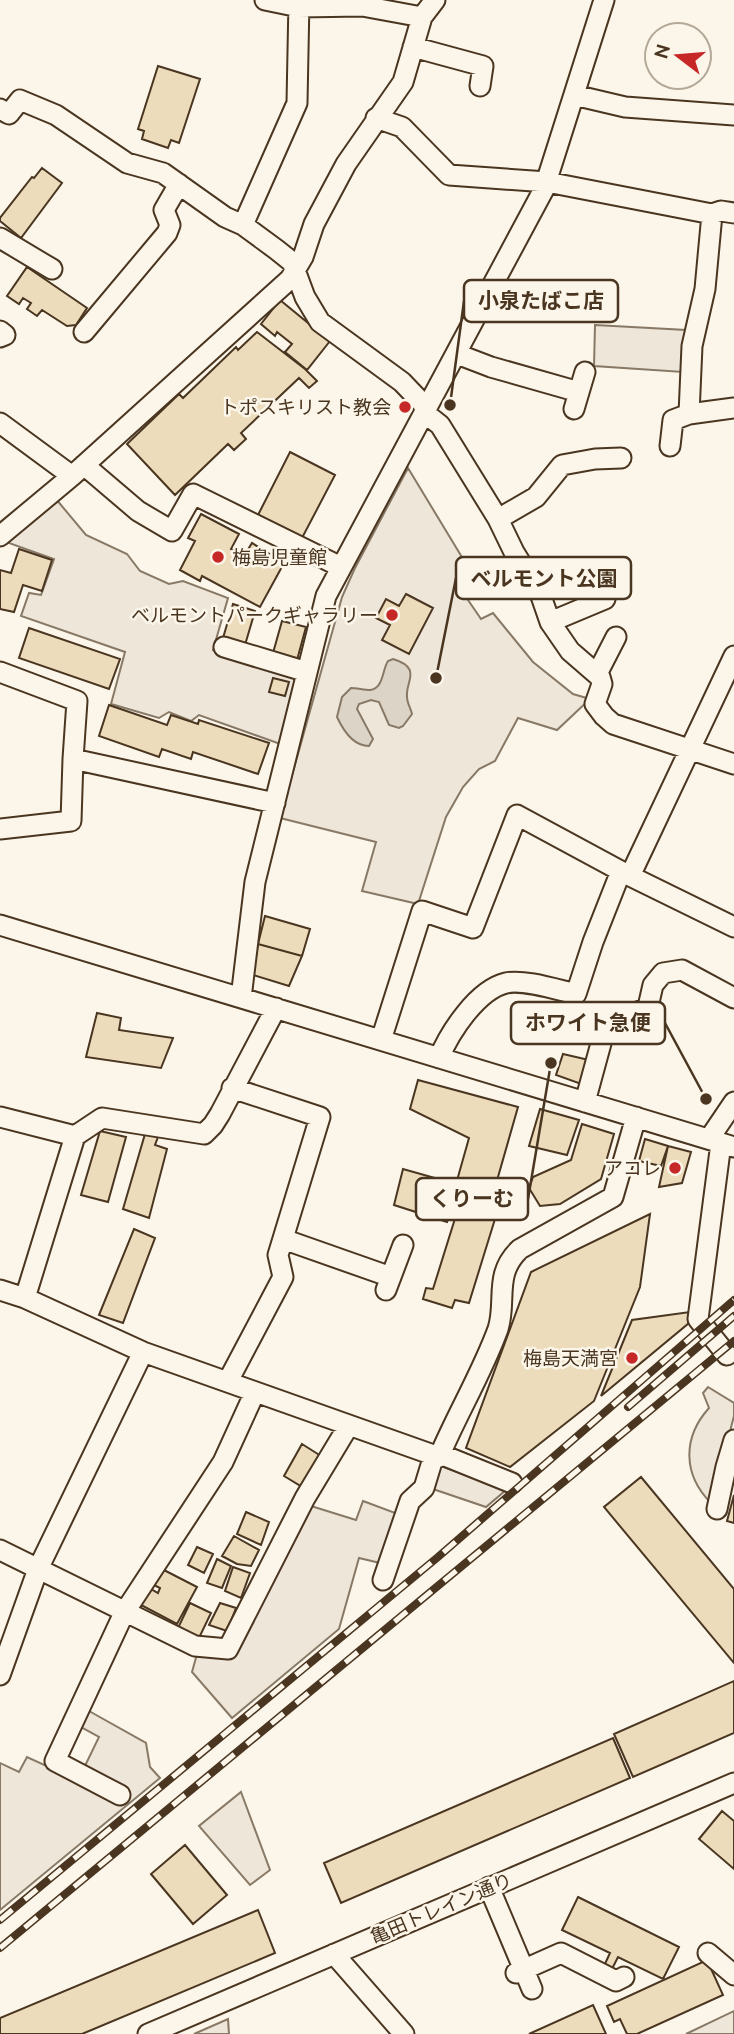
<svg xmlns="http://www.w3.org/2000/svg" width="734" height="2034" font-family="Ubuntu,'Noto Sans JP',sans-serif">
	<rect width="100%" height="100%" fill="#fbf6e9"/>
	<path fill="#ede6d9" stroke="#887966" stroke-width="2" d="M595,325L686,330L683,372L594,366Z
		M408,468L480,587L466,597L481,619L493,613L533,662L573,694L590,699L557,730L518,718L495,761L479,769L463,787L446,817L418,904L362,891L376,842L280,818L342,597L355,568Z
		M56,499L86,535L127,554L140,571L169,584L183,581L228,598L213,650L300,679L283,745L199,715L191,721L169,712L159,718L111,704L125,652L21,616L29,593L41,595L54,559L6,542Z
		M708,1387L734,1403V1416L711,1503C683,1475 682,1438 709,1408L703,1393Z
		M441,1466L506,1490L486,1507L430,1488L435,1471Z
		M363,1501L398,1514L380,1563L359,1558L339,1629L232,1718L192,1672L197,1654L233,1657L311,1506L356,1520Z
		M89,1711L146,1743L150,1767L160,1778L0,1910V1763L19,1772L27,1757L123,1801L83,1770L99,1737L81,1727Z
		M241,1792L270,1870L250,1885L199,1826Z
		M734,2011V2034H686Z
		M228,2019L229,2034H194Z"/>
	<path fill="#dcd4c6" stroke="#887966" stroke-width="2" d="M393,659C423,668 405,682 407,697C407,703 411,709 412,714L403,726L399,728L389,725L379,702L371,700L359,704L357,709L373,739L369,746C353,746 343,730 337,717L342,697L351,688C357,688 364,690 370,690C384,688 382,670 388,661Z"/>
	<path fill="#ecdcbc" stroke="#4a3520" stroke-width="2" d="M158,66L200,79L179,143L171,140L168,148L142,139L144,131L138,129Z
		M42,168L62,183L21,238L0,221V218L32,177L34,178Z
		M27,267L87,308L76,325L67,326L42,310L37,316L27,309L31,303L23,298L19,304L7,296Z
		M280,300L330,341L307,370L285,352L292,344L277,332L275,336L261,324Z
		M257,332L305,369L317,381L309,388L299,378L241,433L246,439L234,450L228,444L175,495L127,444L179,394L183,398L236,347L238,350Z
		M290,452L335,475L302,538L258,515Z
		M201,514L239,534L231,549L244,556L252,543L284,563L260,607L202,576L200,581L180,570L195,541L188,538Z
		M19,549L52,560L42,591L23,585L14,612L0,609V570L11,573Z
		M406,594L433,608L409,654L382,640L390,625L376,618L386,599L399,606Z
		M233,604L255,611L245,645L223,638Z
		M282,621L306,627L297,660L273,653Z
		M29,628L120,659L109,689L19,658Z
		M273,678L289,682L285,696L269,692Z
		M109,705L167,725L171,715L198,724L199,720L269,743L258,774L193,752L191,759L162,749L159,757L99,736Z
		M265,916L310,929L302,956L258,944Z
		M258,944L302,956L289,986L253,975Z
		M97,1013L121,1018L119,1030L173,1038L161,1068L86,1057Z
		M563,1054L589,1060L584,1085L556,1075Z
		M418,1080L518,1107L494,1191L505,1193L499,1214L455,1201L447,1222L394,1205L403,1169L456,1184L469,1138L410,1109Z
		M540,1109L579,1120L567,1155L529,1146Z
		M582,1124L614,1134L601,1179L560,1204L540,1206L529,1188L533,1177L571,1160Z
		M100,1131L126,1137L108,1202L81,1195Z
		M145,1134L158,1137L155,1145L167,1149L149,1218L123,1209Z
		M645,1139L668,1146L661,1166L639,1161Z
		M668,1146L691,1152L682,1183L659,1187Z
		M458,1209L495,1219L469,1303L455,1300L452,1308L423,1299L426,1288L433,1289Z
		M650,1214L640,1287L594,1401L510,1467L466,1448L531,1272Z
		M134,1229L155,1238L123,1323L99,1315Z
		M690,1312L695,1318L601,1396L632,1320Z
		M302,1444L321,1456L304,1488L284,1476Z
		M641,1477L734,1589V1663L604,1507Z
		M734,1495V1523L727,1521Z
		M246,1512L269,1522L261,1545L237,1534Z
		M234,1536L259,1550L251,1566L237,1564L222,1556Z
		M197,1547L213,1554L204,1573L188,1565Z
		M217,1559L231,1566L222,1588L207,1583Z
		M233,1567L250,1573L241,1598L225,1591Z
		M160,1568L197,1587L177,1624L141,1605L149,1588L158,1593L160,1588L152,1584Z
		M190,1603L211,1613L198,1640L177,1630Z
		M220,1603L236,1608L227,1631L209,1625Z
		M734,1681V1733L633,1777L614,1734Z
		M613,1738L630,1778L341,1903L324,1863Z
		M722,1811L734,1821V1869L699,1839Z
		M185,1845L227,1895L193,1924L151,1874Z
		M578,1897L679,1947L663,1979L618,1957L612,1969L604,1966L610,1953L562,1930Z
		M258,1910L275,1953L82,2034H0V2018Z
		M707,1960L723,1995L637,2034H627L620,2019L614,2022L607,2006Z
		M593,2005L606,2034H529Z"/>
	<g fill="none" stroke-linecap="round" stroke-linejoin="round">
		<g stroke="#4a3520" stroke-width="23">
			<path id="minor" d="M265,0L299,7L362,6L422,17
				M413,47L483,66L480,86
				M574,95L625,107L734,115
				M0,109L9,114L20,100L56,115L127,163L163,173L225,217L243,225L277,250L292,262L305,297L320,322L402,382L423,404L426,414L440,425L498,519L514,552L541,596L550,622L570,651L600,677L602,684L595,704L604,716L613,724L734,764
				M376,118L402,127L449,175L547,182L712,214L705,289L692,346L689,414
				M712,214L721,211L734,213
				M243,225L297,103L299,0
				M0,238L52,269
				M0,331L5,335L0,337
				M84,332L167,233L170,225L164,210L179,184
				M457,354L491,367L579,392
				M574,409L585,372
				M0,423L72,476
				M670,446L673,420L689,414L734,408
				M84,465L138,511L172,531L193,494L341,567
				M498,519L536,497L562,465L595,459L621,458
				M0,536L72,476L290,279L303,257L314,224L346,164L403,82L422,17L435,0
				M550,622L605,599
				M224,647L307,672
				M0,672L77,701L73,759L275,803
				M597,674L616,637
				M0,829L71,821L73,759
				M630,876L734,656
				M0,925L734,1147
				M241,998L255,882L326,596L544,189L604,0
				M381,1040L422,911L473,928L517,815L630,876L734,927
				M439,1058C450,1032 477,990 506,983C524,979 558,990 576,994L593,942L621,871
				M585,1102L609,1014L630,1016L648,1007L653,985L663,973L682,970L734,998
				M0,1117L75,1136L25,1298
				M75,1136L102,1118L204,1134L213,1125L220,1114L276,1008
				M709,1139L734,1102
				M721,1143L698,1319L727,1355
				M283,1239L391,1277
				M0,1290L25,1298L143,1352L439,1457C457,1414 482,1373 498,1329C507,1301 493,1274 520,1249L613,1197L636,1117
				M386,1290L403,1245
				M228,1381L283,1277L278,1255L320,1117L232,1088
				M440,1454L512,1483
				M717,1509L726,1467L734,1440
				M0,1550L195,1646L228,1649L305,1498L349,1425
				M383,1580L410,1501L424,1488L434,1455
				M0,1675L38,1569L143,1352
				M120,1795L55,1761L124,1613L223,1462L255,1392
				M489,1887L532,1989
				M708,1953L734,1975
				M334,1954L404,2034
				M516,1973L561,1953L616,1981L624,1977
				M148,2034L734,1783"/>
		</g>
		<use href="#minor" stroke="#fbf6e9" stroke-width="19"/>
		<g stroke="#4a3520" stroke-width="8">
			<path id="rail" d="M628,1407L734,1316
				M0,1920L438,1557L734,1300
				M0,1948L734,1341"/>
		</g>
		<use href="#rail" stroke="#fbf6e9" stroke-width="5" stroke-dasharray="16" stroke-linecap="butt"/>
	</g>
	<g fill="#c62828" stroke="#fbf6e9" stroke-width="2.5">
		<circle cx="405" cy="407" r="7"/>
		<circle cx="218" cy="557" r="7"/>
		<circle cx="392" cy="615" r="7"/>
		<circle cx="675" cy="1168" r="7"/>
		<circle cx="632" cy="1358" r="7"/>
	</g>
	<g text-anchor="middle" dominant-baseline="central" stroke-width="5" stroke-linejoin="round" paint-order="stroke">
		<g font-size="19" fill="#4a3520" stroke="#fbf6e9" text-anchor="end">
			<text x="391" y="407">トポスキリスト教会</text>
			<text x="232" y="557" text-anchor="start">梅島児童館</text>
			<text x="378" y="615">ベルモントパークギャラリー</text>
			<text x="661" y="1168">アコレ</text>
			<text x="618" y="1358">梅島天満宮</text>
		</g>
		<g font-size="19" fill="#4a3520" stroke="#fbf6e9">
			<text transform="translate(441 1908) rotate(-23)">亀田トレイン通り</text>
		</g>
	</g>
	<path fill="none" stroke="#4a3520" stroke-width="2.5" d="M450 405L464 301M436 678L456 578M706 1099L665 1023M551 1063L528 1199"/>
	<g fill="#4a3520" stroke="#fbf6e9" stroke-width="2.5">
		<circle cx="450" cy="405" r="7"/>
		<circle cx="436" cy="678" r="7"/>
		<circle cx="706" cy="1099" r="7"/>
		<circle cx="551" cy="1063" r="7"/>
	</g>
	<g fill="#fbf6e9" stroke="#4a3520" stroke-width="2.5">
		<rect x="464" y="280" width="154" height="42" rx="7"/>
		<rect x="456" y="557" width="175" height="42" rx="7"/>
		<rect x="511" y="1002" width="154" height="42" rx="7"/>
		<rect x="416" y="1178" width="112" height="42" rx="7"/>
	</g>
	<g font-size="21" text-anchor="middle" font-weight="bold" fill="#4a3520">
		<text x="541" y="308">小泉たばこ店</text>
		<text x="544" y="586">ベルモント公園</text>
		<text x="588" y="1030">ホワイト急便</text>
		<text x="472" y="1206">くりーむ</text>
	</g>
	<g transform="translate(678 56) rotate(286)"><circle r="33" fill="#fbf6e9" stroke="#b4a999" stroke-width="2"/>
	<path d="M0-5L12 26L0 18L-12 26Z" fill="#c62828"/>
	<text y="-10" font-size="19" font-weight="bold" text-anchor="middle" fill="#4a3520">N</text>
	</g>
</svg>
